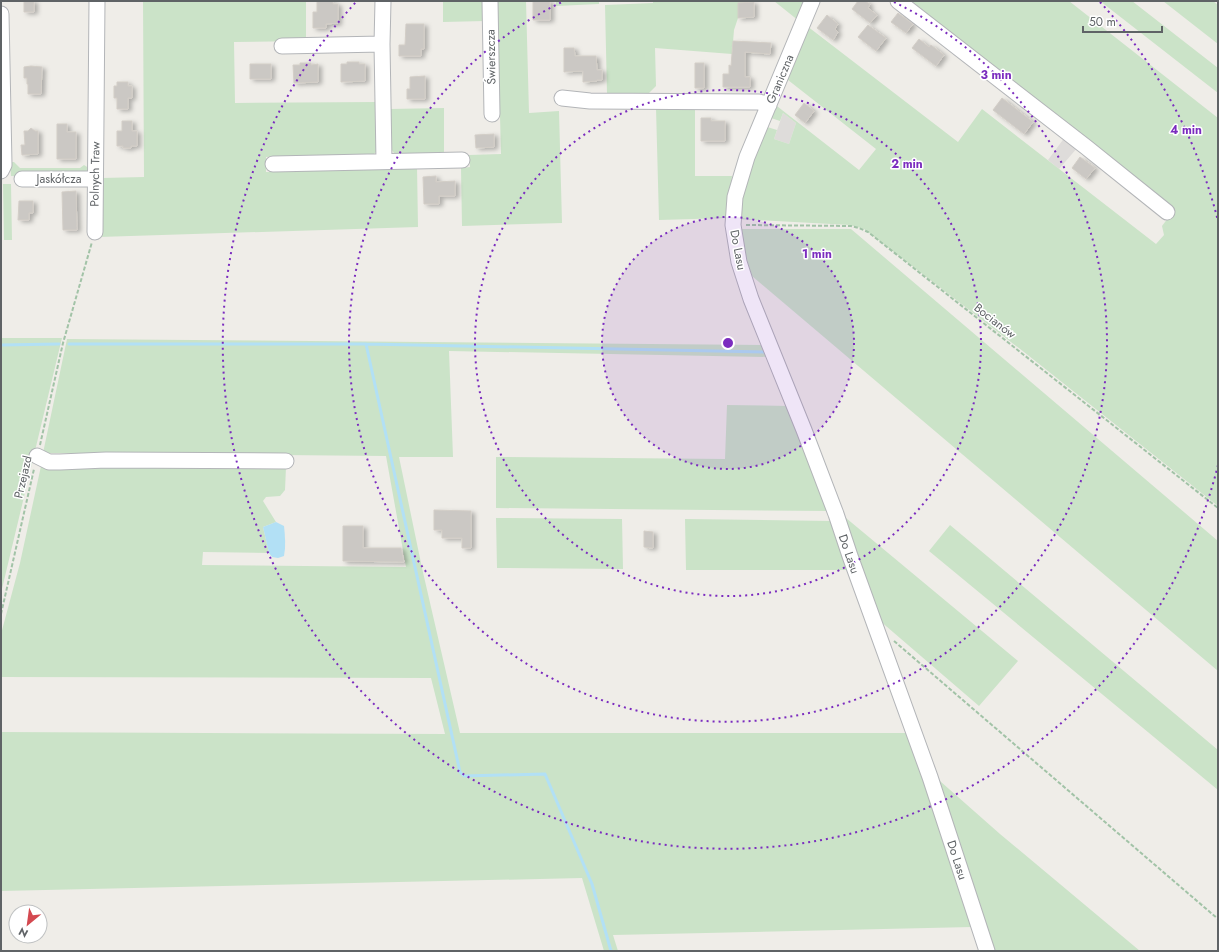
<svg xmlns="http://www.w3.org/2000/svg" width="1219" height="952" font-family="Jost,sans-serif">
	<defs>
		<filter id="shadow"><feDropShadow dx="3.5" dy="2" stdDeviation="2" flood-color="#0004"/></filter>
	</defs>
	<rect width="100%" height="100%" fill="#efede8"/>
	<path fill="#dedcda" d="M783,113L796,123L789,144L774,139Z
		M1065,137L1078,147L1059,169L1048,160Z"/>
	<path fill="#cbe3c8" d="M143,1H306V41L234,42L235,103L378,102L379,149L371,157L282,159L281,156L266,157V172H282V169L417,166L418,227L99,237L102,178L144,177Z
		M443,1H484L485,21L443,22Z
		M497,1H526L529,113L559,111L562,223L462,226L461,168L470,167L469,155L501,154Z
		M556,1H599V4L556,6Z
		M653,1H755L754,2L738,3V18L734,30L732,54L655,48L656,86L649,93L607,94L605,5L653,3Z
		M774,1H807L799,21Z
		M904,1H1069L1218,118V506L1024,352L864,229L850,225L736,219L764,126L777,130L774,139L789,144L796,123L783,113L780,121L771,118L773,103L859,170L876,149L788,80L784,79L807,26L958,142L982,109L1156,244L1164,235L1162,226L1168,218Z
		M1100,1H1132L1218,68V93Z
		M1163,1H1213L1218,5V44Z
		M444,108V155L397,157L391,149L390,109Z
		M656,108H695V176H732L728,218L659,220Z
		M10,162H14L20,168H80L84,165L92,170L89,176H11Z
		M3,184H11L12,240H4Z
		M738,229H851L1218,541V671L746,271Z
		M1,338H62L1,593Z
		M67,339L765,345L770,357L449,351L453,457H399L422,568L460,733H909L972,927L613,935L618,951H604L582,878L1,891V732L445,734L431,678L1,677V634L20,563L41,466L286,467L285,490L280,496L266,497L263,501L276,522L263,527L269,553L203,552L202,565L406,567L386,456L43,453Z
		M727,405L789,406L828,511L496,508V457L725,459Z
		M840,513L1018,661L979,706L879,620Z
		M496,518L622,519L623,569L497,568Z
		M685,519L831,521L849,570H686Z
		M950,525L1218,750V790L929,551Z
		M932,774L1000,834L1140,951H992Z"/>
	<path fill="#b2e0f5" d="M276,522L284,526C285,536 286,546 284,556L278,558L272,557L269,553L263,527Z"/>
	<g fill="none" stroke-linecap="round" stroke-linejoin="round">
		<path stroke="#b2e0f5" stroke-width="3" d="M69,344H366L765,352
			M366,344L460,772L464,776L545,774L592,884L611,951
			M1,345L59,344"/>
	</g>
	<path fill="#cbc8c4" stroke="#d3cec7" filter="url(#shadow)" d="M24,1H34V12H24Z
		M317,1H333V4H338V23L326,24V28H313V12H317Z
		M533,1H550V20H533Z
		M858,1H865L870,4L868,8L877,15L870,23L852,9Z
		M754,2V17L738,18V3Z
		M898,13L913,24L906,33L891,22Z
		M827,15L838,24L835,29L838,32L833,40L817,28Z
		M406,24H424V49H421V56H399V45H405Z
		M868,25L886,38L876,51L858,37Z
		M919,39L929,47L931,45L944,55L936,66L912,48Z
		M733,41L771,43L770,54L745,52V77H750V87H723V74H729V65L731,66Z
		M564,48H574L575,56H596L597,70H602V80H597V81L583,82V71L564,72Z
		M347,62H359V64H365V81L341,82V64H347Z
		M300,63H311V65L318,64V82L294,83L293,65H300Z
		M695,63H704V88H695Z
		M250,64H271V79H250Z
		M31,66L42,67L41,94H28V84H27V78H24V67Z
		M425,76V99H407V89H410V77Z
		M117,82H128V86H132V98H128V109H117V98H114V86H117Z
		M1002,98L1033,122L1024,134L993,110Z
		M804,103L814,111L805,123L795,115Z
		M701,118H711V121H725V141H701Z
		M122,121H132V131H137V146H131V148H123V146H117V131H122Z
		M57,124H67V132H76V159H57Z
		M31,128L35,131H38V154L22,155L21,145H25L24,131H28Z
		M494,134V147L476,148L475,135Z
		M1080,157L1095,168L1086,179L1072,168Z
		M436,176V182L455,181V196H439V204H424L423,177Z
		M76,191L77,230H63L62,192Z
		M19,201H33V213H29V220H18Z
		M434,510L471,511V548H462V538H442V530H434Z
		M343,526H363V548H401L404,562L343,561Z
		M644,531L653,532V548L644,547Z"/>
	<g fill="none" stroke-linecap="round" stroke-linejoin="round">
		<g stroke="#b3b5b8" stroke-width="17">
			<path id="minor" d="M383,1L382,44L384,161
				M490,1L492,114
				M812,1L747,157L735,197L733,225L739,262L751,299L804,430L836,514L850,556L930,777L987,951
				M898,1L1086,147L1167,212
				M1,14L4,165L1,171
				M282,46L382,44
				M562,98L590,101L759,102L769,105
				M273,164L462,160
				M22,179H95
				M95,232L97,1
				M37,456L49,462H60L106,460L286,461"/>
		</g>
		<path stroke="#a2c3a7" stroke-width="2" stroke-dasharray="4 2" stroke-linecap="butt" d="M746,225L851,226L859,228L868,232L1218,508
			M40,445L63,343L92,242
			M1,614L34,469
			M894,641L1218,919"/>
		<use href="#minor" stroke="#fff" stroke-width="15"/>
	</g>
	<circle cx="728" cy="343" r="126" fill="#7b2cbf" fill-opacity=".12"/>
	<g fill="none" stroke="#7b2cbf" stroke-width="2" stroke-dasharray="2 4">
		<circle cx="728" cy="343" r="126"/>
		<circle cx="728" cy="343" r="253"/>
		<path d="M894 2A379 379 0 1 1 562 2"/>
		<path d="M1218 465A505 505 0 1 1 356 2M1100 2A505 505 0 0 1 1218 221"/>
	</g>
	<g text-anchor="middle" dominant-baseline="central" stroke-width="3" stroke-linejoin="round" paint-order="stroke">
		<g font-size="12" fill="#5f6366" stroke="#fff">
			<text transform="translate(491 57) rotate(-91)">Świerszcza</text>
			<text transform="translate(780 79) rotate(-67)">Graniczna</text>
			<text transform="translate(95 174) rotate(-89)">Polnych Traw</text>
			<text x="59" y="179">Jaskółcza</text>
			<text transform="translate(738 250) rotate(79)">Do Lasu</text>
			<text transform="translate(995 321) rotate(38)">Bocianów</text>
			<text transform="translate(23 477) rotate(-77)">Przejazd</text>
			<text transform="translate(849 554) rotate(71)">Do Lasu</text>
			<text transform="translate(957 860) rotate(72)">Do Lasu</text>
		</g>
	</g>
	<circle cx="728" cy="343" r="6" fill="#7b2cbf" stroke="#fff" stroke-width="2"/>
	<g font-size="12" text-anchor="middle" font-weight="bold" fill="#7b2cbf" stroke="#fff" stroke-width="3" stroke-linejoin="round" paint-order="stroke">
		<text x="996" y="79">3 min</text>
		<text x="1186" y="134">4 min</text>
		<text x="907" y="168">2 min</text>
		<text x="817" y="258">1 min</text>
	</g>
	<rect width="1219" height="952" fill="none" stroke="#5f6366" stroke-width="4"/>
	<g transform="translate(28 924) rotate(209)"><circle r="19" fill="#ffffff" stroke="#bfc1c2"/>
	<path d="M0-3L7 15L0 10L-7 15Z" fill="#d44950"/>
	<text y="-6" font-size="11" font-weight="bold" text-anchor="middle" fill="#5f6366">N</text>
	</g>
	<path d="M1083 26v6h79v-6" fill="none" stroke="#5f6366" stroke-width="2"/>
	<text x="1089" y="26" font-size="12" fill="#5f6366" stroke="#ffffff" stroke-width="3" paint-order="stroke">50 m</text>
</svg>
